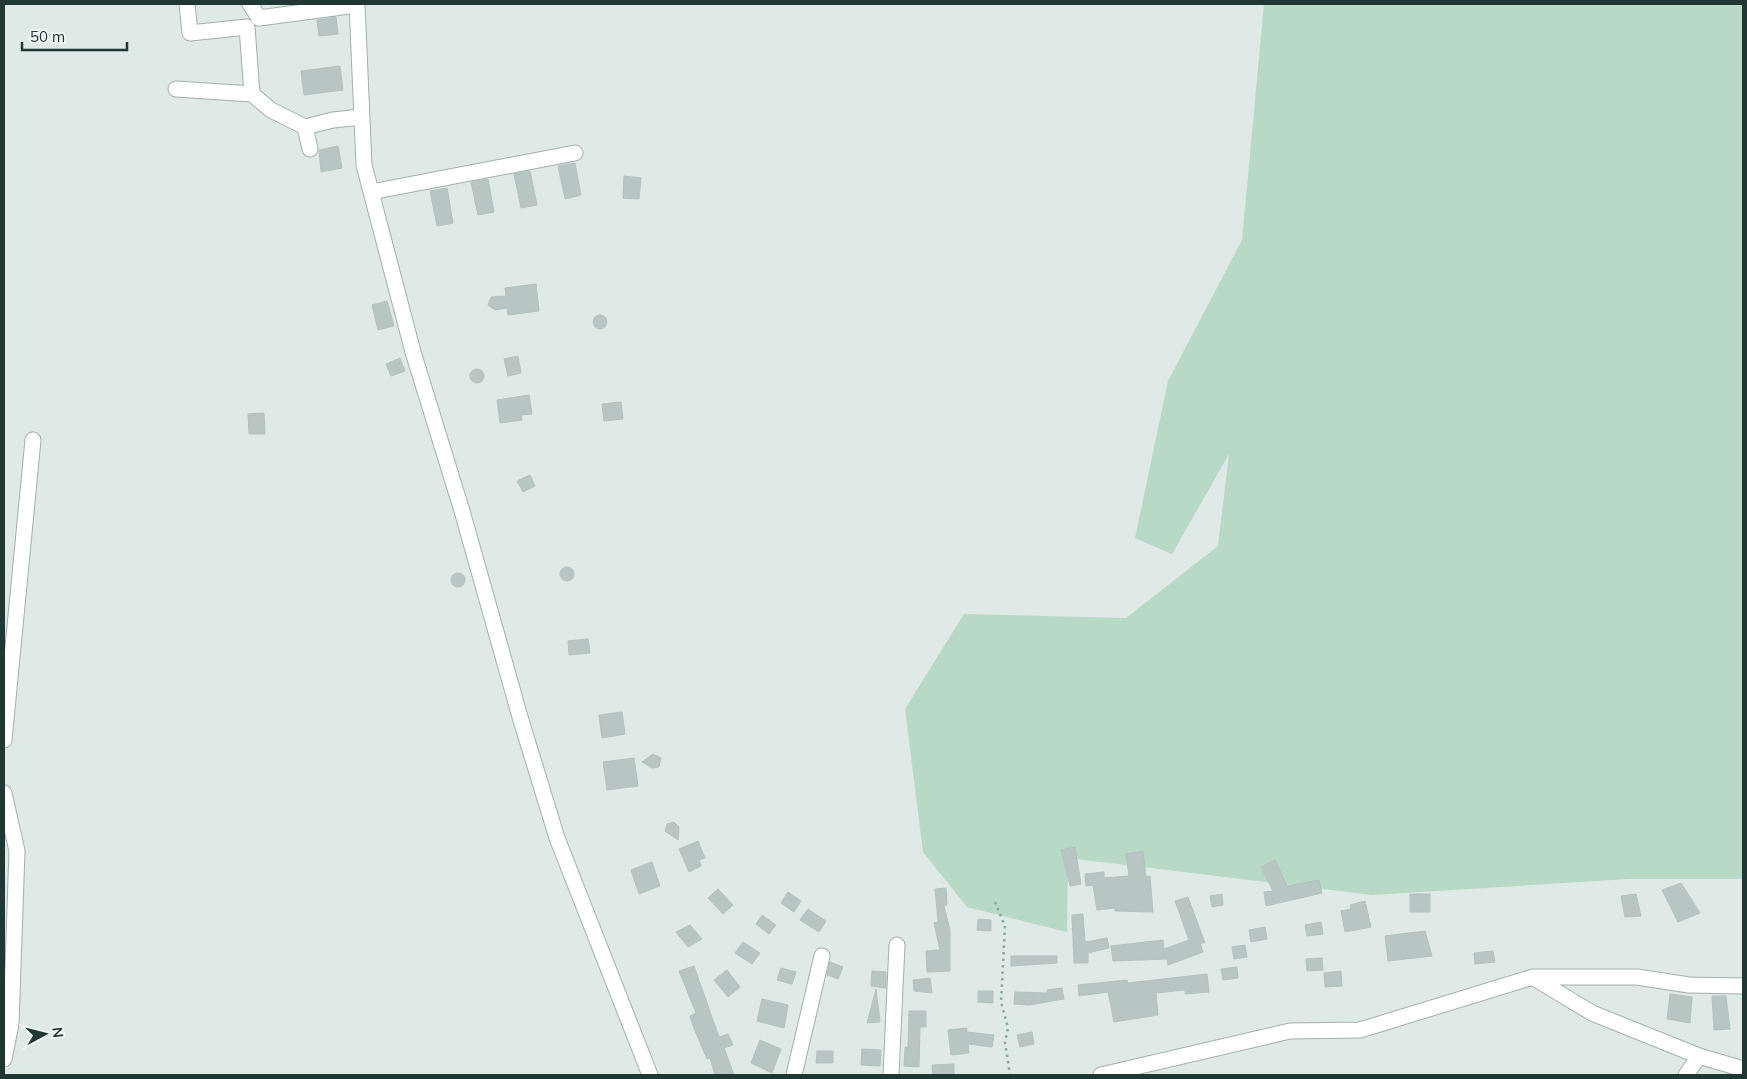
<svg xmlns="http://www.w3.org/2000/svg" width="1747" height="1079" font-family="Mulish,sans-serif">
	<rect width="100%" height="100%" fill="#dfe9e6"/>
	<path fill="#b8d9c6" d="M1264,4H1743V879H1628L1372,895L1068,858L1067,932L967,907L923,852L905,709L964,614L1126,618L1218,546L1229,454L1172,554L1135,538L1168,381L1242,240Z"/>
	<path fill="#b7c6c2" stroke="#b2c2bd" d="M336,17L338,34L319,36L317,20Z
		M340,66L343,90L304,95L301,71Z
		M338,146L342,168L321,172L319,150Z
		M575,163L581,195L565,199L558,166Z
		M530,171L537,205L521,208L514,174Z
		M624,176L641,178L639,199L623,198Z
		M488,179L494,212L478,215L471,182Z
		M447,188L453,223L437,226L430,191Z
		M536,284L539,311L508,315L507,308L495,310L488,305L491,297L506,296L505,288Z
		M387,301L394,326L378,330L372,305Z
		M593 322a7 7 0 1 1 14 0a7 7 0 1 1-14 0Z
		M518,356L521,373L508,376L504,359Z
		M400,358L405,371L391,376L386,364Z
		M470 376a7 7 0 1 1 14 0a7 7 0 1 1-14 0Z
		M529,395L532,414L521,415L522,420L500,423L497,400Z
		M621,402L623,419L604,421L602,404Z
		M264,413L265,434H249L248,414Z
		M530,475L535,486L523,492L517,481Z
		M560 574a7 7 0 1 1 14 0a7 7 0 1 1-14 0Z
		M451 580a7 7 0 1 1 14 0a7 7 0 1 1-14 0Z
		M588,639L590,653L569,655L568,641Z
		M622,712L625,734L602,738L599,715Z
		M653,754L661,758L659,767L652,768L642,762Z
		M634,758L638,786L607,790L603,762Z
		M674,822L679,827L678,840L665,831L667,824Z
		M698,841L705,858L699,860L701,866L689,872L679,849Z
		M1075,847L1081,884L1070,886L1061,850Z
		M1143,851L1146,877L1150,876L1153,912L1115,911V908L1097,910L1093,885L1086,886L1085,874L1104,872V878L1129,876L1126,854Z
		M1275,860L1287,886L1319,880L1322,893L1266,906L1264,892L1273,891L1261,867Z
		M652,862L660,886L639,894L631,870Z
		M1681,883L1700,913L1678,922L1662,890Z
		M946,888L947,905L944,906L950,930V971L927,972L926,951L940,950L934,923L938,922L935,889Z
		M718,889L733,905L723,914L708,898Z
		M788,892L801,901L794,912L781,903Z
		M1222,894L1223,905L1212,907L1210,896Z
		M1410,894H1430V912H1410Z
		M1636,894L1641,916L1625,917L1621,896Z
		M1188,897L1205,943H1200L1203,952L1168,965L1167,959L1113,961L1111,946L1163,940L1164,949L1189,940L1175,901Z
		M1365,901L1371,927L1345,932L1341,911L1351,909L1350,905Z
		M808,909L826,921L819,932L800,920Z
		M1083,914L1085,942L1107,938L1109,948L1088,953V963H1074L1072,915Z
		M762,915L776,925L769,934L756,924Z
		M978,919L991,920V931L977,930Z
		M1321,922L1323,934L1307,936L1305,925Z
		M690,925L702,939L688,947L676,932Z
		M1265,927L1267,939L1251,942L1249,930Z
		M1425,931L1432,956L1388,961L1385,936Z
		M743,942L760,953L752,964L735,953Z
		M1245,945L1247,957L1234,959L1232,947Z
		M1493,951L1495,962L1475,964L1474,953Z
		M1011,956H1057V963L1011,966Z
		M1322,958L1323,970L1307,971L1306,959Z
		M830,962L843,967L838,979L827,975Z
		M694,966L719,1037L728,1034L733,1045L724,1048L734,1075H715L710,1058L707,1059L693,1026L690,1016L696,1013L679,971Z
		M1237,967L1238,978L1223,980L1221,969Z
		M781,968L796,972L792,984L777,980Z
		M727,970L740,987L728,997L714,980Z
		M872,971L886,972V988L871,986Z
		M1341,971L1342,986L1325,987L1324,973Z
		M1207,974L1209,992L1185,994V990L1156,993L1158,1015L1114,1022L1108,992L1079,996L1078,985L1127,980L1128,983Z
		M930,978L932,993L914,991L913,980Z
		M1062,988L1064,999L1029,1005L1014,1004L1015,992L1047,993V990Z
		M876,989L880,1022L867,1023Z
		M978,991H993V1003L978,1002Z
		M1670,994L1692,997L1690,1023L1667,1019Z
		M1712,996H1726L1730,1029L1714,1030Z
		M762,999L788,1005L784,1028L757,1021Z
		M909,1011H926V1027H920L919,1067L904,1066L905,1047H908Z
		M967,1028V1032L994,1035L992,1047L968,1044L969,1053L951,1055L948,1030Z
		M1032,1032L1034,1044L1020,1047L1017,1035Z
		M760,1040L781,1049L772,1073L751,1063Z
		M862,1049L881,1050L880,1066L861,1065Z
		M817,1051H833V1063H816Z
		M954,1064V1075H933L932,1065Z"/>
	<g fill="none" stroke-linecap="round" stroke-linejoin="round">
		<g stroke="#a2b0ad" stroke-width="17">
			<path id="street" d="M187,4L190,33L247,27L252,94L271,110L305,127
				M250,4L259,18L357,5
				M357,4L364,165L413,352L462,511L520,717L557,838L650,1075
				M176,89L252,94
				M310,149L305,127L333,120L362,117
				M371,192L575,153
				M4,740L33,440
				M4,793L17,851L11,1024L4,1059
				M1534,978L1592,1013L1699,1056L1743,1069
				M794,1075L822,956
				M891,1075L897,945
				M1101,1075L1290,1031L1360,1030L1533,977H1637L1689,985L1743,986
				M1686,1075L1699,1056"/>
		</g>
		<path stroke="#81aba3" stroke-width="2.5" stroke-dasharray="2.5 4" stroke-linecap="butt" d="M995,902L1005,926L1001,1002L1008,1028L1005,1042L1010,1075"/>
		<use href="#street" stroke="#fff" stroke-width="15"/>
	</g>
	<rect width="1747" height="1079" fill="none" stroke="#213734" stroke-width="10"/>
	<g transform="translate(45 1034) rotate(83)" stroke="#eff6f3" stroke-width="4" paint-order="stroke">
	<path d="M0-4L9 19L0 12L-9 19Z" fill="#213734"/>
	<text y="-8" font-size="14" font-weight="bold" text-anchor="middle" fill="#213734">N</text>
	</g>
	<path d="M22 42v8h105v-8" fill="none" stroke="#213734" stroke-width="2.5"/>
	<text x="30" y="42" font-size="15" fill="#213734" stroke="#eff6f3" stroke-width="4" paint-order="stroke">50 m</text>
</svg>
